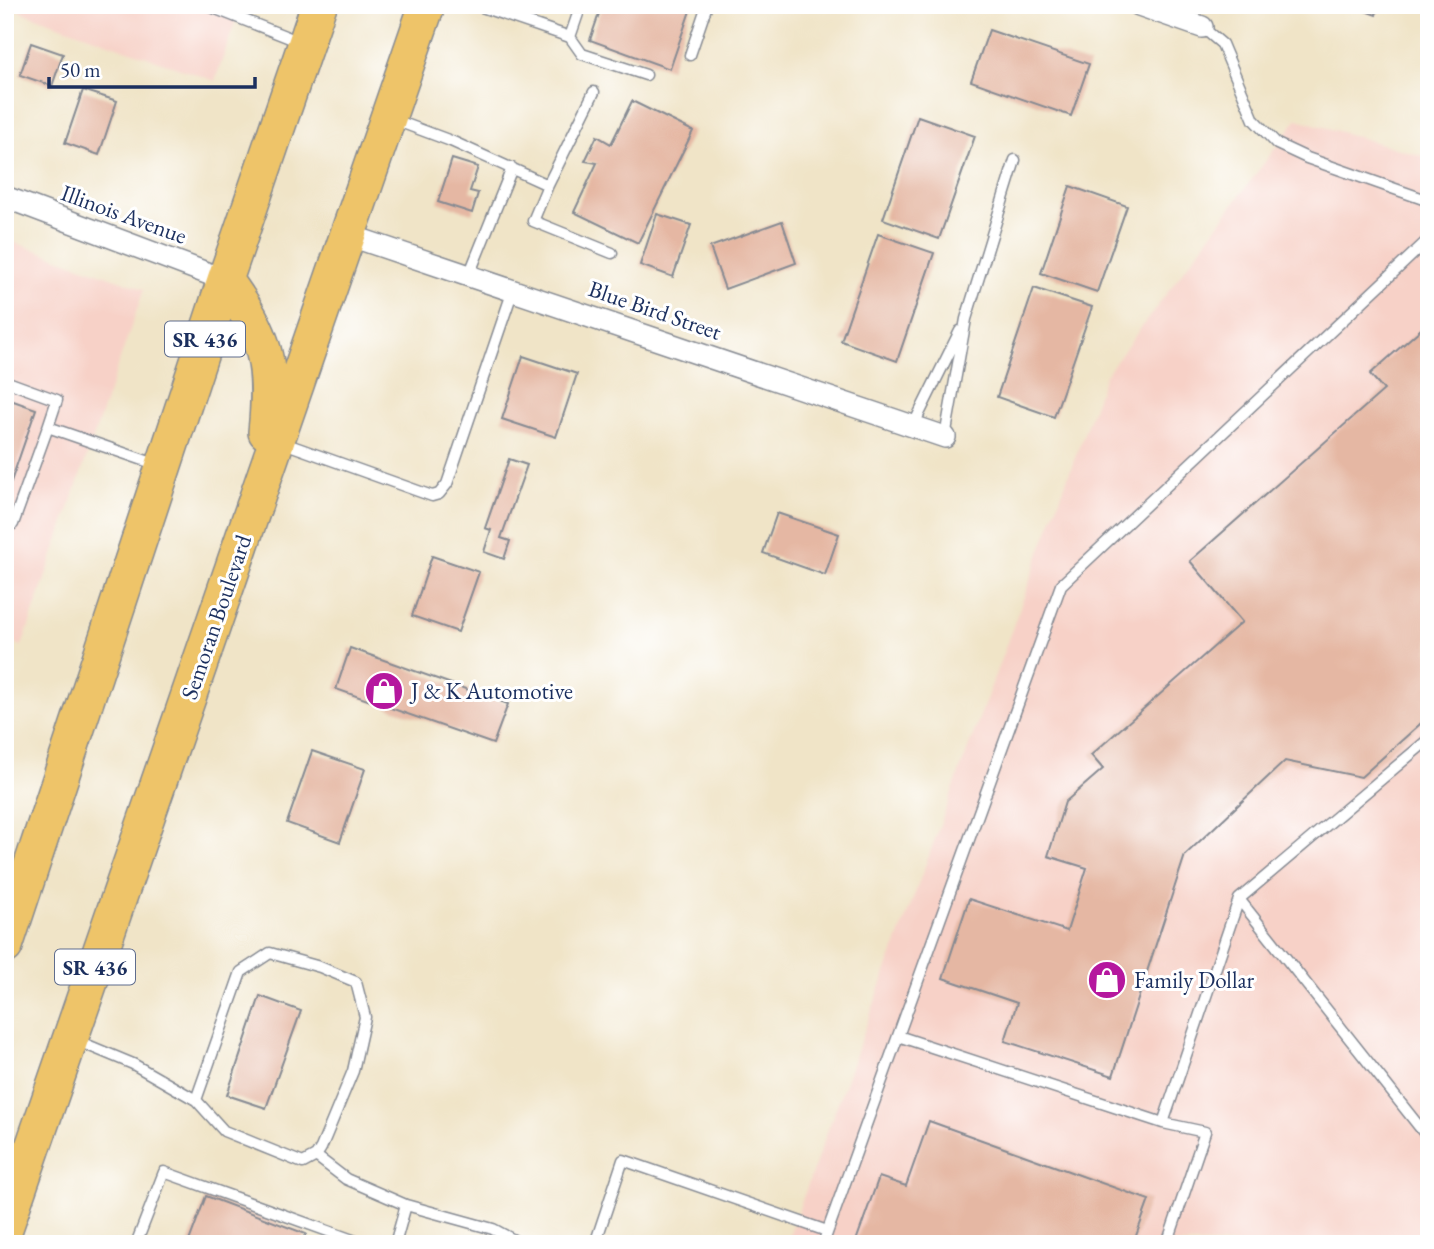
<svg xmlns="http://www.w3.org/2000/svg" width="1434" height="1249" font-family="'EB Garamond',serif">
	<rect width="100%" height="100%" fill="#fff"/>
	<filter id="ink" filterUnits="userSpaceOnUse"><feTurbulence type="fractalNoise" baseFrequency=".0143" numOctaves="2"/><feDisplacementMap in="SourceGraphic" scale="14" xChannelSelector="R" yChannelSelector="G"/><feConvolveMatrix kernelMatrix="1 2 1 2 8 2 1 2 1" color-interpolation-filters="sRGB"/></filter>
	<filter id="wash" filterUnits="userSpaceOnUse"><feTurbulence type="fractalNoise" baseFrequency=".00686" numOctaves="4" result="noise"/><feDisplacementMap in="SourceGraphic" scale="28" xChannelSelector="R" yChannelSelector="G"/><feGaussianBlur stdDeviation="1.57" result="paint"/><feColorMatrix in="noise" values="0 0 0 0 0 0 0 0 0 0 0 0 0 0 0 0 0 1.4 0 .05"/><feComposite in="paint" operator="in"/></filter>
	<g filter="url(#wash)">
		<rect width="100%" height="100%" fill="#f0e4c7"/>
		<path fill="#f7d1c7" d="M21,5H241L215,81L19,11Z
			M1297,119L1429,158V1244H786L1105,376Z
			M5,239L144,289L22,646L5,640Z"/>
		<g id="blocks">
			<path fill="#e5b7a3" d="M602,5H692L670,69L590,40Z
				M1349,5H1379L1376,15Z
				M989,30L1089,64L1071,116L971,81Z
				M31,43L63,54L52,86L20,75Z
				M83,90L117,101L99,155L65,143Z
				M632,101L693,131L638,243L574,212L597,163L585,161L597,136L611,144Z
				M918,116L975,136L939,239L883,219Z
				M452,159L478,167L470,191L478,193L472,213L438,202Z
				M1070,186L1127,206L1097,292L1041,273Z
				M657,214L691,225L673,277L640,265Z
				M782,221L796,263L725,289L710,247Z
				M878,234L934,253L897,361L841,341Z
				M1034,288L1092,307L1054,417L997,397Z
				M1429,322V716L1361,777L1285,761L1185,855L1113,1076L1005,1041L1017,1003L943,978L969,899L1067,931L1087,868L1048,856L1065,802L1103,769L1091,755L1242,622L1190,561L1384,390L1370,374Z
				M523,356L577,374L556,437L502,419Z
				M5,398L36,409L6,496H5Z
				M509,459L527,465L501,538L510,541L504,559L484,552L491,530L485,528Z
				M777,513L839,534L825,575L763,553Z
				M432,556L479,572L458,632L412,616Z
				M350,648L508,704L493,744L336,689Z
				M312,751L365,769L340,842L287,823Z
				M260,996L301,1011L266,1108L227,1095Z
				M929,1121L1149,1200L1133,1244H855L879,1177L906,1186Z
				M206,1196L306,1234L302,1244H188Z"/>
		</g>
	</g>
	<g filter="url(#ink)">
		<use href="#blocks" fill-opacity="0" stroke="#868a92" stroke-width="2"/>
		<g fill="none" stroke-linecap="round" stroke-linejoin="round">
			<g stroke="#868a92" stroke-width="13">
				<path id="lane" d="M206,5L300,42
					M476,5L570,37L581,5
					M1202,27L1222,44L1254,120L1277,144L1307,158L1429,201
					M570,37L582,54L646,75
					M690,55L707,5
					M392,119L451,141L548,185L594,92
					M548,185L533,221L612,253
					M469,275L512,168
					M5,381L57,400L48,427
					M913,426L960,331
					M945,437L966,319L1015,160
					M281,442L432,496L439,494L447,484L513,290
					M13,524L48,427L161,466
					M1429,739L1239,899L1429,1139
					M898,1036L1061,585L1429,239
					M73,1039L133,1064L196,1100L224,1131L303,1163L316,1156L321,1148L353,1071L365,1017L356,982L320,967L270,953L241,972L196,1100
					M1163,1123L1205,1132L1167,1244
					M316,1156L346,1179L406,1205
					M136,1244L164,1172L364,1244
					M395,1244L406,1205L493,1229L521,1244
					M605,1244L596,1241L623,1160L827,1231
					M823,1244L898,1036L1163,1123L1239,899"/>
			</g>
			<g stroke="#868a92" stroke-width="24">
				<path id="street" d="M1139,5L1202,27
					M5,197L225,280
					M348,235L945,437"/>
			</g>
			<g stroke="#868a92" stroke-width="38">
				<path id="primary" d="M225,280C266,336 273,363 266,432
					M5,946L225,280L319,5
					M5,1228L427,5"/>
			</g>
			<use href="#lane" stroke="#fff" stroke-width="10"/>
			<use href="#street" stroke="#fff" stroke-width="21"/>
			<use href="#primary" stroke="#eec469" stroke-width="35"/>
		</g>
	</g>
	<defs>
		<g id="shop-disc" transform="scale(2.0125)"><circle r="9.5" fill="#b5179e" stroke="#fff"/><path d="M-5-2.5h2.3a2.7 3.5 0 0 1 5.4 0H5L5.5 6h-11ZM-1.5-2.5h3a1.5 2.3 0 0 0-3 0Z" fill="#fff"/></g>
	</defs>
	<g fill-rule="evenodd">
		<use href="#shop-disc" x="384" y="691"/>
		<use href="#shop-disc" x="1107" y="980"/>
	</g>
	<g text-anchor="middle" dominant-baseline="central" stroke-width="6" stroke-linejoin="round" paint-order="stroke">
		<g fill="#fff" stroke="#5f6d8e" stroke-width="2">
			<rect x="165" y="321.5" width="80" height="35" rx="5"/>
			<rect x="55" y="949.5" width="80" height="35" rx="5"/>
		</g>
		<g font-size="21" font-weight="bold" fill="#1b2f5e">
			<text x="205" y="339">SR 436</text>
			<text x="95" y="967">SR 436</text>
		</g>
		<g font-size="23" fill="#1b2f5e" stroke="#fff">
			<text transform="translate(124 214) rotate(20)">Illinois Avenue</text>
			<text transform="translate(655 310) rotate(19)">Blue Bird Street</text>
			<text transform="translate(216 617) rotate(-71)">Semoran Boulevard</text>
		</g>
		<g font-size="23" fill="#1b2f5e" stroke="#fff" text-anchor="start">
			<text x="411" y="691">J &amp; K Automotive</text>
			<text x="1134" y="980">Family Dollar</text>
		</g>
	</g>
	<rect width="1434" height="1249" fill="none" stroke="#fff" stroke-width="28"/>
	<path d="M49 77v10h206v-10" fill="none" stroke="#1b2f5e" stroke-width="3.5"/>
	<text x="60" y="77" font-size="21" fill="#1b2f5e" stroke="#ffffff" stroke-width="5" paint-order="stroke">50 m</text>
</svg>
